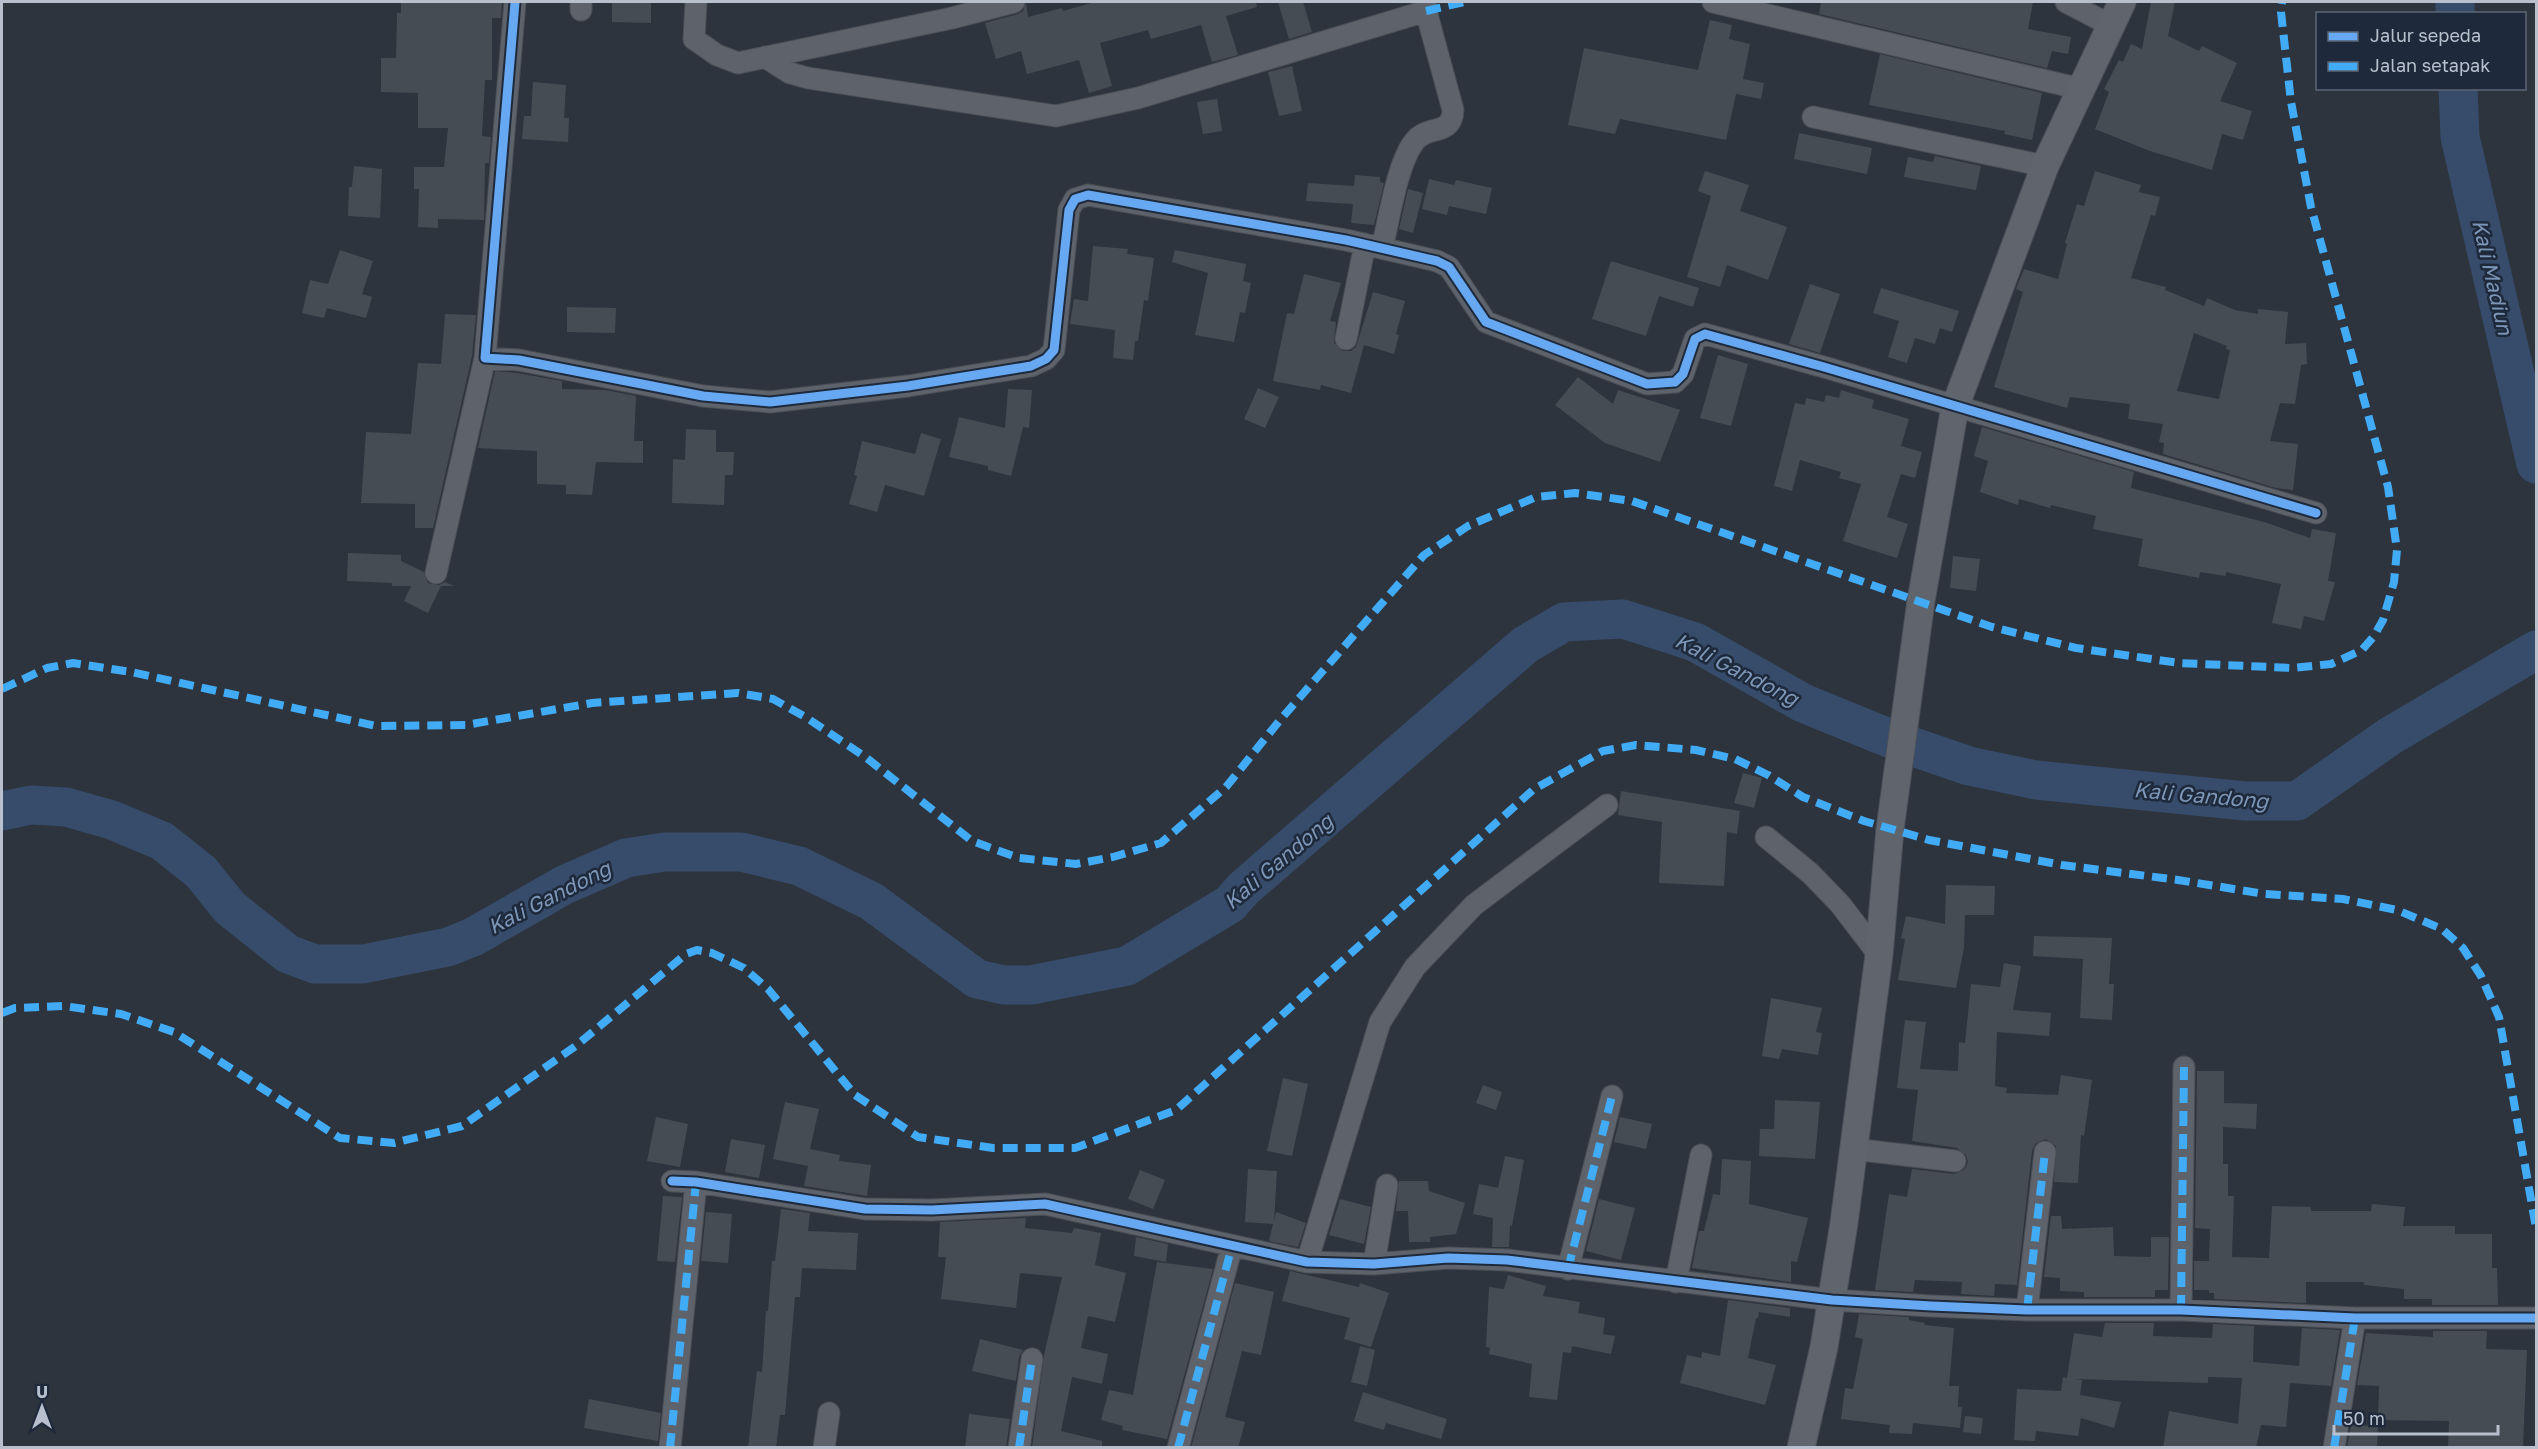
<svg xmlns="http://www.w3.org/2000/svg" width="2538" height="1449" font-family="'Golos Text',sans-serif">
	<rect width="100%" height="100%" fill="#2d343e"/>
	<g fill="none" stroke-linecap="round" stroke-linejoin="round">
		<path stroke="#364c6a" stroke-width="39" d="M2455,2V14
			M2458,88L2460,137L2536,464
			M2,811L31,805L66,807L112,820L162,841L201,872L230,908L288,954L315,964H363L448,947L473,937L564,885L626,858L664,852H741L799,866L871,901L977,979L1004,985H1031L1127,966L1230,904L1243,889L1525,645L1564,622L1623,619L1695,642L1803,703L1896,741L1969,766L2036,780L2245,801H2297L2390,736L2536,650"/>
	</g>
	<path fill="#464c54" fill-rule="evenodd" d="M401,2H502L501,18H492V80H485L482,136L491,137L489,163H485L484,220L438,219V228L418,227L419,189H414V167H444L448,128H418V93L381,92V58H396L397,13H401Z
		M612,2H651V23L612,22Z
		M1026,2L1028,17L1062,8L1063,11L1095,2H1256L1257,7L1226,16L1238,55L1212,62L1201,25L1151,39L1148,30L1100,43L1112,86L1089,93L1079,60L1027,74L1021,51L996,59L985,23L1018,14L1023,11Z
		M1278,2H1303L1312,32L1289,39Z
		M1821,2H2033L2028,29L2071,37L2068,54L2052,51L2047,68L1819,14Z
		M2151,2H2175L2168,36L2199,51L2202,46L2237,63L2220,101L2252,111L2243,140L2222,134L2212,170L2150,151L2095,129L2109,92L2104,89L2119,60L2123,62L2131,44L2142,49Z
		M1710,20L1732,25L1729,39L1750,44L1743,79L1764,83L1761,99L1736,94L1726,140L1620,119L1615,134L1568,125L1584,48L1698,70Z
		M1880,54L2042,93L2032,140L2004,134L2005,131L1869,105Z
		M1292,66L1302,111L1279,116L1268,72Z
		M533,82L566,85L564,118H569L568,142L522,139L524,116H531Z
		M1217,99L1222,131L1203,134L1197,102Z
		M1799,133L1872,148L1867,174L1794,159Z
		M1935,156L1981,166L1976,190L1904,177L1908,157L1933,162Z
		M354,166L382,169L380,218L348,216L349,187H352Z
		M1705,171L1749,185L1740,211L1787,227L1768,280L1727,265L1720,287L1687,277L1711,196L1698,191Z
		M2095,171L2141,185L2139,192L2160,197L2155,216L2151,215L2131,278L2166,287L2165,290L2204,306L2207,298L2235,310L2258,314V309L2288,312L2285,344L2306,343L2307,364L2301,365L2295,404L2280,403L2270,441L2298,444L2293,490L2276,488L2163,454L2164,443L2159,442L2163,424L2128,419L2130,404L2070,397L2067,408L1994,387L2023,292L2016,289L2024,269L2058,279L2067,244L2065,243L2077,204L2084,206ZM2194,333L2227,346L2226,349L2230,350L2219,399L2177,391Z
		M1355,175L1380,177V182L1384,183L1374,225L1351,223L1353,204L1306,201L1308,183L1354,186Z
		M1429,179L1454,185L1456,180L1492,188L1486,214L1449,206L1447,215L1422,209Z
		M1408,189L1423,193L1413,233L1399,229Z
		M1093,246L1128,249L1127,254L1154,258L1148,301L1144,300L1138,341H1135L1133,360L1113,358L1115,330L1070,324L1074,299L1088,301Z
		M340,250L373,261L362,294L372,297L366,318L327,308L324,318L302,313L310,280L328,284Z
		M1175,250L1246,264L1243,281L1251,283L1245,313L1240,312L1234,342L1195,335L1208,273L1172,262Z
		M1611,261L1699,288L1693,307L1659,296L1646,336L1592,319Z
		M1304,274L1341,283L1330,321L1336,322L1334,343L1343,351H1351L1356,347L1373,292L1405,301L1396,334L1399,335L1394,354L1364,345L1351,393L1321,385L1320,390L1273,381L1287,313L1294,314Z
		M1810,284L1840,294L1820,353L1789,344Z
		M1881,288L1959,311L1952,332L1940,328L1935,344L1915,338L1907,363L1888,357L1899,321L1873,313Z
		M567,307L616,308L615,333L567,332Z
		M445,314L476,315L472,356L433,528H415V504L361,503L366,432L411,434L418,363L441,364Z
		M1718,355L1748,364L1731,426L1700,418Z
		M495,371L517,373L562,381V389L605,390L636,396L634,441H643V463L596,462L592,495L566,494V485L537,484V451L478,448Z
		M1578,377L1613,404L1618,390L1680,410L1660,462L1605,443L1555,405Z
		M1258,388L1279,397L1265,428L1244,419Z
		M1008,389L1032,390L1029,428L1023,427L1011,476L988,470V466L949,457L959,417L1005,428Z
		M1841,390L1874,400L1872,408L1909,419L1901,446L1922,452L1915,478L1901,474L1887,517L1908,524L1897,558L1843,541L1861,484L1839,478L1841,472L1800,460L1792,491L1774,486L1795,403L1805,405L1806,398L1824,402L1826,395L1839,398Z
		M1982,427L2134,472L2131,488L2264,522L2310,538L2312,529L2336,533L2328,581L2335,582L2324,621L2304,616L2301,629L2272,623L2281,584L2226,572V576L2200,572L2199,578L2138,566L2143,539L2093,529L2096,516L2051,505L2050,508L2019,499L2018,505L1980,492L1988,461L1974,456Z
		M686,429L716,430V452H734L733,475H725L724,505L672,503L673,459L685,460Z
		M921,433L941,439L924,496L885,485L877,512L849,504L857,476L854,475L862,441L915,454Z
		M348,553L401,555V561L424,572L428,583L439,585L445,582L454,586H441L428,613L404,601L411,586H392V583L347,581Z
		M1953,556L1980,559L1976,591L1950,588Z
		M1743,773L1762,778L1754,808L1734,803Z
		M1621,791L1740,811L1737,834L1727,832L1724,886L1659,883L1662,822L1618,815Z
		M1946,885L1995,886L1994,915H1965L1964,948L1956,988L1898,980L1905,939L1901,938L1906,916L1945,924Z
		M2034,936L2112,938L2109,984H2114L2112,1020L2080,1018L2083,959L2033,956Z
		M2004,963L2021,966L2013,1010L2051,1013L2049,1036L1997,1032L1995,1086L2007,1088L2006,1093L2058,1095L2061,1075L2092,1080L2084,1136L2081,1135L2078,1183L2054,1182L2056,1146L2046,1139L2035,1144L2032,1151L2017,1285L1995,1284L1994,1296L1961,1294L1962,1282L1915,1280L1913,1292L1875,1290L1889,1194L1907,1197L1912,1169L1954,1174L1965,1169L1968,1162L1966,1155L1957,1148L1912,1141L1918,1090L1897,1088L1905,1020L1926,1022L1920,1069L1958,1071L1959,1042L1965,1043L1971,984L2000,987Z
		M1771,998L1822,1008L1816,1032L1822,1033L1818,1055L1782,1049L1779,1059L1762,1056Z
		M2197,1071H2224V1103L2257,1104L2256,1129L2223,1127V1164H2228V1196H2234L2232,1257L2269,1258L2272,1206L2311,1207V1211H2371L2372,1204L2405,1207L2403,1226H2455V1234H2492V1268H2497L2498,1305H2432V1299H2404V1289L2364,1285V1282H2306V1303L2214,1299V1293H2209V1290H2194V1261H2209L2210,1229L2195,1228Z
		M1283,1078L1308,1084L1292,1156L1267,1151Z
		M1483,1085L1502,1092L1496,1110L1476,1103Z
		M1775,1100L1820,1102L1815,1159L1759,1156L1760,1129H1774Z
		M785,1102L819,1109L810,1149L840,1155L839,1161L871,1165L867,1196L804,1186L808,1166L773,1159Z
		M656,1117L688,1124L680,1167L647,1161Z
		M1620,1117L1652,1124L1646,1149L1614,1142Z
		M731,1139L765,1145L759,1178L725,1172Z
		M1505,1156L1524,1160L1512,1226L1510,1225L1509,1247H1492L1493,1218L1473,1214L1479,1184L1498,1188Z
		M1722,1159L1751,1161L1749,1204L1808,1218L1797,1262L1791,1261V1282L1692,1268L1699,1231H1704L1713,1194L1720,1195Z
		M1248,1169L1277,1171L1274,1221L1276,1212L1306,1223L1298,1247L1269,1241L1273,1224L1245,1222Z
		M1140,1170L1165,1180L1153,1209L1128,1199Z
		M1399,1181H1428L1429,1191L1465,1203L1456,1234L1430,1237V1242H1409L1408,1211H1396Z
		M663,1196L682,1197L675,1262L657,1261Z
		M1340,1199L1371,1207L1364,1244L1329,1235Z
		M1599,1199L1635,1208L1621,1260L1586,1251Z
		M781,1209L810,1213L808,1231L858,1233L856,1270L802,1268L800,1297H795L785,1415H780L776,1448H748L757,1371L762,1372L766,1311H768L772,1261H775Z
		M706,1212L732,1214L728,1263L701,1261Z
		M2051,1216H2061L2062,1229L2113,1227L2114,1256L2151,1257V1237H2169L2168,1290H2155V1297H2084V1292L2060,1291V1278L2044,1277Z
		M1026,1218L1025,1228L1072,1233L1074,1228L1101,1233L1095,1265L1126,1273L1115,1322L1088,1316L1081,1348L1108,1354L1102,1384L1072,1377L1061,1431L1102,1441V1448H1032L1044,1355L1062,1277L1020,1273L1016,1308L941,1299L946,1257H938L940,1222Z
		M1136,1237L1168,1244L1166,1262L1134,1256Z
		M1157,1262L1213,1269L1167,1439L1122,1430L1123,1426L1101,1420L1109,1390L1133,1395Z
		M1290,1271L1359,1287L1360,1283L1389,1293L1371,1347L1344,1339L1350,1318L1282,1301Z
		M1508,1275L1546,1286L1543,1296L1580,1302L1578,1313L1605,1318L1603,1334L1615,1336L1611,1354L1572,1346L1571,1353L1563,1352L1557,1400L1529,1397L1532,1364L1489,1354L1490,1348L1486,1347L1489,1287L1504,1289Z
		M1235,1283L1274,1292L1261,1355L1242,1351L1225,1417L1245,1422L1238,1448H1191Z
		M1728,1300L1790,1308V1317L1759,1312L1758,1318H1756L1748,1358L1776,1365L1765,1405L1680,1383L1687,1355L1701,1358L1702,1352L1720,1356Z
		M1859,1314L1909,1317V1320L1925,1323L1924,1325L1954,1328L1949,1386H1959L1958,1407H1962L1960,1428L1913,1423L1912,1434L1889,1433L1890,1425L1841,1419L1845,1388L1853,1389L1863,1339L1855,1337Z
		M2105,1323H2154L2153,1336L2212,1338L2213,1324L2254,1326L2253,1362L2299,1366L2302,1328L2340,1330L2331,1386L2290,1383L2286,1427L2261,1425L2256,1448H2163L2169,1411L2238,1424L2242,1378L2208,1377V1383L2075,1379L2082,1380L2080,1395L2121,1402L2114,1428L2081,1418L2078,1436L2036,1431L2035,1441L2014,1440L2017,1389L2061,1391L2063,1377L2067,1378L2074,1333L2102,1337Z
		M2433,1331H2487L2486,1349L2527,1350L2523,1448H2448L2449,1421L2378,1420L2379,1386L2357,1385L2366,1333L2433,1337Z
		M980,1339L1023,1350L1019,1357L1016,1381L972,1371Z
		M1360,1346L1375,1350L1367,1386L1351,1382Z
		M1363,1392L1447,1419L1441,1439L1386,1423L1384,1430L1354,1421Z
		M589,1399L661,1413L658,1441L584,1428Z
		M969,1414L1010,1419L1006,1448H965Z
		M1965,1416L1983,1418L1981,1434L1963,1432Z
		M2351,1425L2378,1426L2377,1448H2347Z"/>
	<g fill="none" stroke-linecap="round" stroke-linejoin="round">
		<g stroke="#4a4f56" stroke-width="23">
			<path id="minor" d="M515,2L485,358L519,360L703,396L770,402L908,386L1031,366L1046,359L1054,350L1069,210L1075,199L1088,195L1346,240L1437,261L1449,267L1486,322L1647,384L1675,382L1683,374L1695,339L1705,334L1824,367L2316,513
				M696,2L694,39L717,55L738,63L952,18L1014,2
				M1713,2L2081,89
				M2066,2L2110,25
				M581,10V2
				M765,57L790,73L808,78L1056,116L1138,98L1426,11L1425,2
				M1813,117L2045,166
				M1382,248C1389,220 1397,164 1414,142C1427,124 1452,137 1453,110L1426,11
				M1346,339L1365,244
				M436,573L485,358
				M1766,837L1810,873L1840,904L1879,955
				M1853,1149L1955,1161
				M672,1181L696,1182L865,1209L932,1210L1045,1204L1307,1262L1374,1264L1448,1258L1507,1260L1832,1300L1931,1306L2027,1310H2181L2355,1318H2536
				M1307,1262L1380,1022L1415,967L1474,905L1607,805
				M1374,1264L1387,1185
				M1568,1269L1612,1096
				M1676,1282L1701,1155
				M2027,1310L2045,1152
				M2181,1310L2184,1067
				M670,1448L696,1182
				M824,1448L829,1413
				M1019,1448L1032,1359
				M1178,1448L1232,1246
				M2334,1448L2355,1318"/>
		</g>
		<g stroke="#4b515b" stroke-width="29">
			<path id="major" d="M1801,1448L1824,1347L1844,1223L1879,955L1890,829L1921,601L1955,407L2045,166L2122,2"/>
		</g>
		<use href="#minor" stroke="#5e636b" stroke-width="21"/>
		<use href="#major" stroke="#60656d" stroke-width="27"/>
		<path stroke="#42abf6" stroke-width="8" stroke-dasharray="15 8" stroke-linecap="butt" d="M1426,11L1464,2
			M2,689L47,668L73,663L131,672L376,726L466,725L592,703L738,693L773,699L807,718L864,756L972,841L1019,858L1076,864L1113,857L1161,843L1226,787L1280,720L1424,555L1468,526L1536,497L1575,493L1632,501L1992,627L2076,648L2179,663L2292,668L2331,664L2362,650L2374,636L2383,620L2394,582L2397,550L2388,487L2311,207L2291,102L2281,12L2282,2
			M2,1013L15,1008L64,1006L121,1014L174,1032L340,1138L394,1143L462,1126L577,1045L686,954L697,950L712,953L744,968L768,989L855,1095L918,1137L993,1148H1075L1176,1110L1534,789L1603,751L1636,745L1696,750L1735,759L1768,775L1803,797L1864,821L1929,840L2062,865L2178,880L2265,894L2343,899L2397,910L2442,929L2463,948L2481,976L2499,1017L2536,1228
			M1568,1269L1612,1096
			M2027,1310L2045,1152
			M2181,1310L2184,1067
			M670,1448L696,1182
			M1019,1448L1032,1359
			M1178,1448L1232,1246
			M2334,1448L2355,1318"/>
		<g stroke="#1e2a3b" stroke-width="13">
			<path id="cycleway" d="M515,2L485,358L519,360L703,396L770,402L908,386L1031,366L1046,359L1054,350L1069,210L1075,199L1088,195L1346,240L1437,261L1449,267L1486,322L1647,384L1675,382L1683,374L1695,339L1705,334L1824,367L2316,513
				M672,1181L696,1182L865,1209L932,1210L1045,1204L1307,1262L1374,1264L1448,1258L1507,1260L1832,1300L1931,1306L2027,1310H2181L2355,1318H2536"/>
		</g>
		<use href="#cycleway" stroke="#66a8f1" stroke-width="9"/>
	</g>
	<g text-anchor="middle" dominant-baseline="central" stroke-width="5" stroke-linejoin="round" paint-order="stroke">
		<g font-size="21" font-style="italic" fill="#7c96b8" stroke="#1e2a3b">
			<text transform="translate(2493 277) rotate(77)">Kali Madiun</text>
			<text transform="translate(1737 669) rotate(27)">Kali Gandong</text>
			<text transform="translate(2201 795) rotate(5)">Kali Gandong</text>
			<text transform="translate(1278 861) rotate(-40)">Kali Gandong</text>
			<text transform="translate(549 897) rotate(-27)">Kali Gandong</text>
		</g>
	</g>
	<rect width="2538" height="1449" fill="none" stroke="#b8c0ce" stroke-width="6"/>
	<rect x="2316" y="12" width="210" height="78" fill="#1e2a3b" stroke="#5c6676" stroke-width="1.5"/>
	<rect x="2328" y="32" width="30" height="9" fill="#66a8f1" stroke="#5c6676" stroke-width="1.5"/>
	<text x="2370" y="42" font-size="18" fill="#b8c0ce">Jalur sepeda</text>
	<rect x="2328" y="62" width="30" height="9" fill="#42abf6" stroke="#5c6676" stroke-width="1.5"/>
	<text x="2370" y="72" font-size="18" fill="#b8c0ce">Jalan setapak</text>
	<g transform="translate(42 1407)" stroke="#1e2a3b" stroke-width="4.5" paint-order="stroke">
	<path d="M0-4.5L10 22L0 15L-10 22Z" fill="#b8c0ce"/>
	<text y="-9" font-size="16" font-weight="bold" text-anchor="middle" fill="#b8c0ce">U</text>
	</g>
	<path d="M2334 1425v9h164v-9" fill="none" stroke="#b8c0ce" stroke-width="3"/>
	<text x="2343" y="1425" font-size="18" fill="#b8c0ce" stroke="#1e2a3b" stroke-width="4.5" paint-order="stroke">50 m</text>
</svg>
